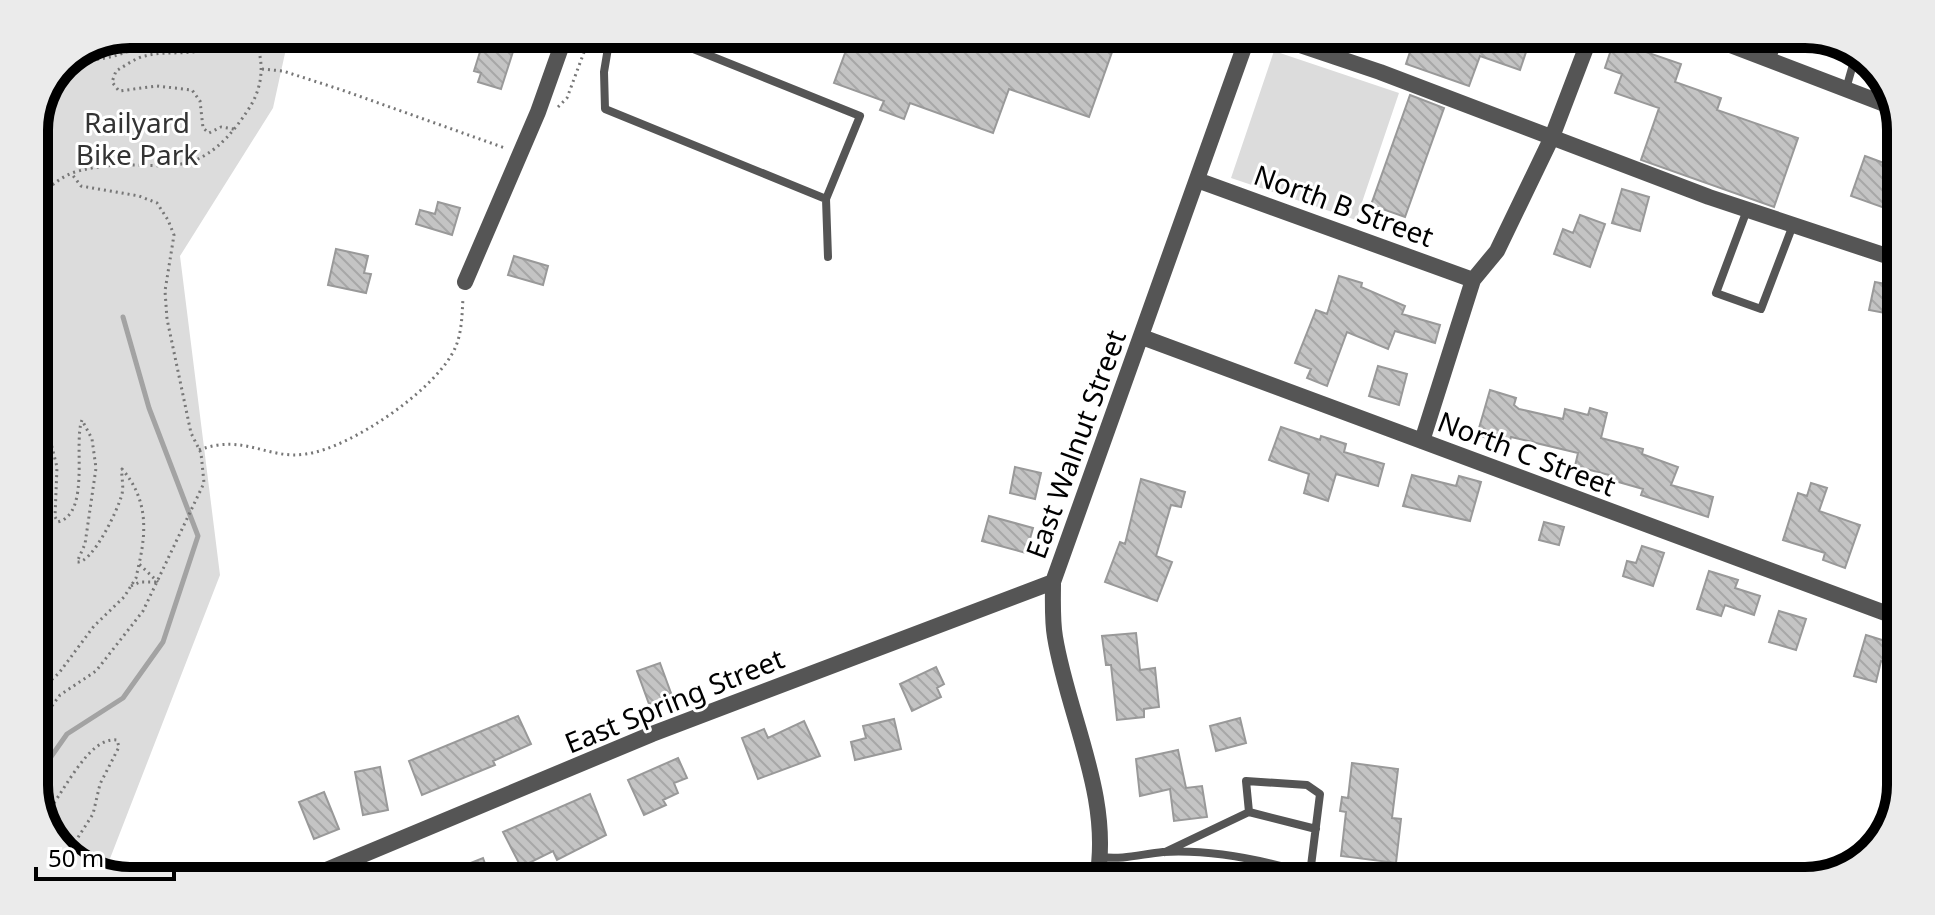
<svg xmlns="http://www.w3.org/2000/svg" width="1935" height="915" font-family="'Noto Sans',sans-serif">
	<defs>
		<pattern id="building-back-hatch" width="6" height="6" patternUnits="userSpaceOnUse" patternTransform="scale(2)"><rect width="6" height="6" fill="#c4c4c4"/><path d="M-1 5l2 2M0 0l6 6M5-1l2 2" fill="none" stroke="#a7a7a7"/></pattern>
	</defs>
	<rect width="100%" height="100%" fill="#fff"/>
	<path fill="#dcdcdc" d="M130,34L289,35L273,108L180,256L220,575L104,874H93L50,839L34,792V124L62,62Z
		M1274,51L1399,93L1356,220L1231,178Z"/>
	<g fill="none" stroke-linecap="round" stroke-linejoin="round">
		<path stroke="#a3a3a3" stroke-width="5" d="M34,781L67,734L123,698L163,642L198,536L149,408L123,317"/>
	</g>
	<path fill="url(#building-back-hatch)" stroke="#999" stroke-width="2" d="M485,36H518L501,89L478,82L481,73L474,71Z
		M851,37L1095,38H1117L1089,117L1009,89L993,133L910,103L904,119L880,110L884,101L834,83Z
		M1414,40H1530L1520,70L1480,56L1469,86L1406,64Z
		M1614,41L1681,64L1675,82L1721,98L1717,110L1798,138L1774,207L1641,160L1659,108L1615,93L1622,74L1605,68Z
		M1410,95L1444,108L1405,217L1371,205Z
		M1865,156L1900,169V200L1896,212L1851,196Z
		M1622,189L1649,197L1640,231L1612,223Z
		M438,202L460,208L452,235L416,224L420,210L435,214Z
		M1580,215L1605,224L1590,267L1554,254L1563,229L1573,233Z
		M336,249L368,256L364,273L371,274L366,293L328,285Z
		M514,256L548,266L543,285L508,275Z
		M1339,276L1362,283L1361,287L1405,306L1402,314L1440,325L1435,343L1395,331L1388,349L1347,332L1327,386L1307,378L1311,369L1295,363L1316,310L1327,314Z
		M1875,282L1897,286L1891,314L1869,310Z
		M1378,366L1407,374L1399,405L1369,396Z
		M1490,390L1516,398L1514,405L1519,409L1563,419L1565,409L1588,415L1590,408L1607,413L1601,438L1643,449L1642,454L1678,467L1671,485L1713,497L1708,517L1641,495L1643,489L1608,479L1609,475L1575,466L1578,453L1511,437L1509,444L1477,435Z
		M1281,427L1320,440L1321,436L1346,444L1344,452L1384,464L1378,486L1336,474L1328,501L1304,493L1309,474L1269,460Z
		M1015,467L1041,473L1035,499L1010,493Z
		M1412,475L1456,486L1459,476L1481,482L1470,521L1403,506Z
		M1141,479L1185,492L1181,507L1171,505L1156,556L1172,562L1157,601L1105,582L1120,542L1125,544Z
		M1811,483L1827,488L1819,511L1860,525L1845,568L1823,560L1825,553L1783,540L1798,493L1807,496Z
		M989,516L1033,528L1026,553L982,541Z
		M1544,522L1564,527L1559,545L1539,540Z
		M1642,546L1664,553L1653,586L1623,576L1627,561L1636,563Z
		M1709,571L1738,580L1735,588L1760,596L1754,615L1725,605L1721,616L1697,609Z
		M1779,611L1806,619L1796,650L1769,642Z
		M1136,633L1140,670L1155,668L1159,707L1144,709V717L1117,720L1111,665H1106L1102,636Z
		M1866,635L1895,644V665L1881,661L1876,682L1854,676Z
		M660,663L672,696L649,704L637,671Z
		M936,667L944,684L937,688L941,697L912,711L900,684Z
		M518,716L531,744L493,761L495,765L422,795L409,761Z
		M1240,718L1246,743L1216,751L1210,726Z
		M894,719L901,749L855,760L851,742L866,738L863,726Z
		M804,721L820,756L758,779L742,738L764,729L768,738Z
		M1178,750L1186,788L1202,786L1207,817L1174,821L1170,789L1140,796L1136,759Z
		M678,758L687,778L674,783L678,793L663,800L666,805L644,815L628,780Z
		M1352,763L1398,769L1392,818L1401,819L1396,863L1341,856L1346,812L1340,811L1342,797L1348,798Z
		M380,767L388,810L363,815L355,772Z
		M324,792L339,829L314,839L299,802Z
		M590,794L606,835L557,860L553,851L521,867L503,832Z
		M483,858L489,875H443V874Z"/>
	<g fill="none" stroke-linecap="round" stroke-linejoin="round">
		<path stroke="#777" stroke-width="3" stroke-dasharray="2 4" stroke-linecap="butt" d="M221,34V41C199,59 169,49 145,56C135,58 125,66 116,71L112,82L119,91L157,86L192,90L200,101L203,128L209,133L221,127L234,129
			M67,60C104,62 128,55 159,34
			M262,69L283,71L342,90L505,148
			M558,107L567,98L590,36
			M38,115L54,101L51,86
			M34,200C47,190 59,177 75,172C155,149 190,198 248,110C264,86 265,60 253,35
			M34,376L57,467L55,517L58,522C91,513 73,443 82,420L92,439L96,468L85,544L77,562C92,564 118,510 122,494C124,485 121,476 122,469C147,498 147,529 139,564L158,582
			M199,450C244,433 267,460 306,454C351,448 439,388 456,346C462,331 462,314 463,298
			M131,586L140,582H158
			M34,696L59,673L94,626L124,597L136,578L139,564
			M34,730L60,695L96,671L143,611L204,483L201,453L191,433L167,319L165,291L174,235L168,220L157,203L139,196L81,186L71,173
			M43,817C62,798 87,736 117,740L119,747L100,784L93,814L68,853"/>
		<path stroke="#555" stroke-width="8" d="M610,36L604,72L605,109L826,199L860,116L661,36
			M808,37L833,47L837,37
			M1803,41L1854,61L1846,89
			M1771,60L1779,41
			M1854,61L1869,67L1870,63
			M826,199L828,257
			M1747,210L1716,293L1761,309L1793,225
			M1249,812L1316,829
			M1101,857C1123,860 1142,854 1163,852C1213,849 1263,860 1310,874L1320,794L1307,785L1246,781L1249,812L1165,852"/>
		<path stroke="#555" stroke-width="16" d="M1282,39L1380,72L1709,197L1899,260
			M1197,180L1473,280
			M465,282L538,112L565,36
			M1142,337L1896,617
			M1422,441L1473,280L1497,251L1552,137L1589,40
			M317,874L652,734L1053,582
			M1097,878C1112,797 1068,716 1055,637C1052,620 1053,600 1053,582L1247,39"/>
		<path stroke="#555" stroke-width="16" d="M1720,41L1895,108"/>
	</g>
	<g text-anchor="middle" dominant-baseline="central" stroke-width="6" stroke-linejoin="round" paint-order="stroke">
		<g font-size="28" fill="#333" stroke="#fff">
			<text x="137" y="122">Railyard<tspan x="137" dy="32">Bike Park</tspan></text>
		</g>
		<g font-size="28" fill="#000" stroke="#fff">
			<text transform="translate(1344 205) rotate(20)">North B Street</text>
			<text transform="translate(1075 444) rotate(-70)">East Walnut Street</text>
			<text transform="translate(1527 453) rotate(21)">North C Street</text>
			<text transform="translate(674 700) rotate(-22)">East Spring Street</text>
		</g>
	</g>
	<path d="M0 0H1935V915H0ZM130 48H1805A82 82 0 0 1 1887 130V785A82 82 0 0 1 1805 867H130A82 82 0 0 1 48 785V130A82 82 0 0 1 130 48Z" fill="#ebebeb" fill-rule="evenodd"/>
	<path fill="none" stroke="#000" stroke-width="10" d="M130 48H1805A82 82 0 0 1 1887 130V785A82 82 0 0 1 1805 867H130A82 82 0 0 1 48 785V130A82 82 0 0 1 130 48Z"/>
	<path d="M36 867v12h138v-12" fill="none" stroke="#000000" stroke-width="4"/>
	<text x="48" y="867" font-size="24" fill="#000000" stroke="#ffffff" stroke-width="6" paint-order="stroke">50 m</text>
</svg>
